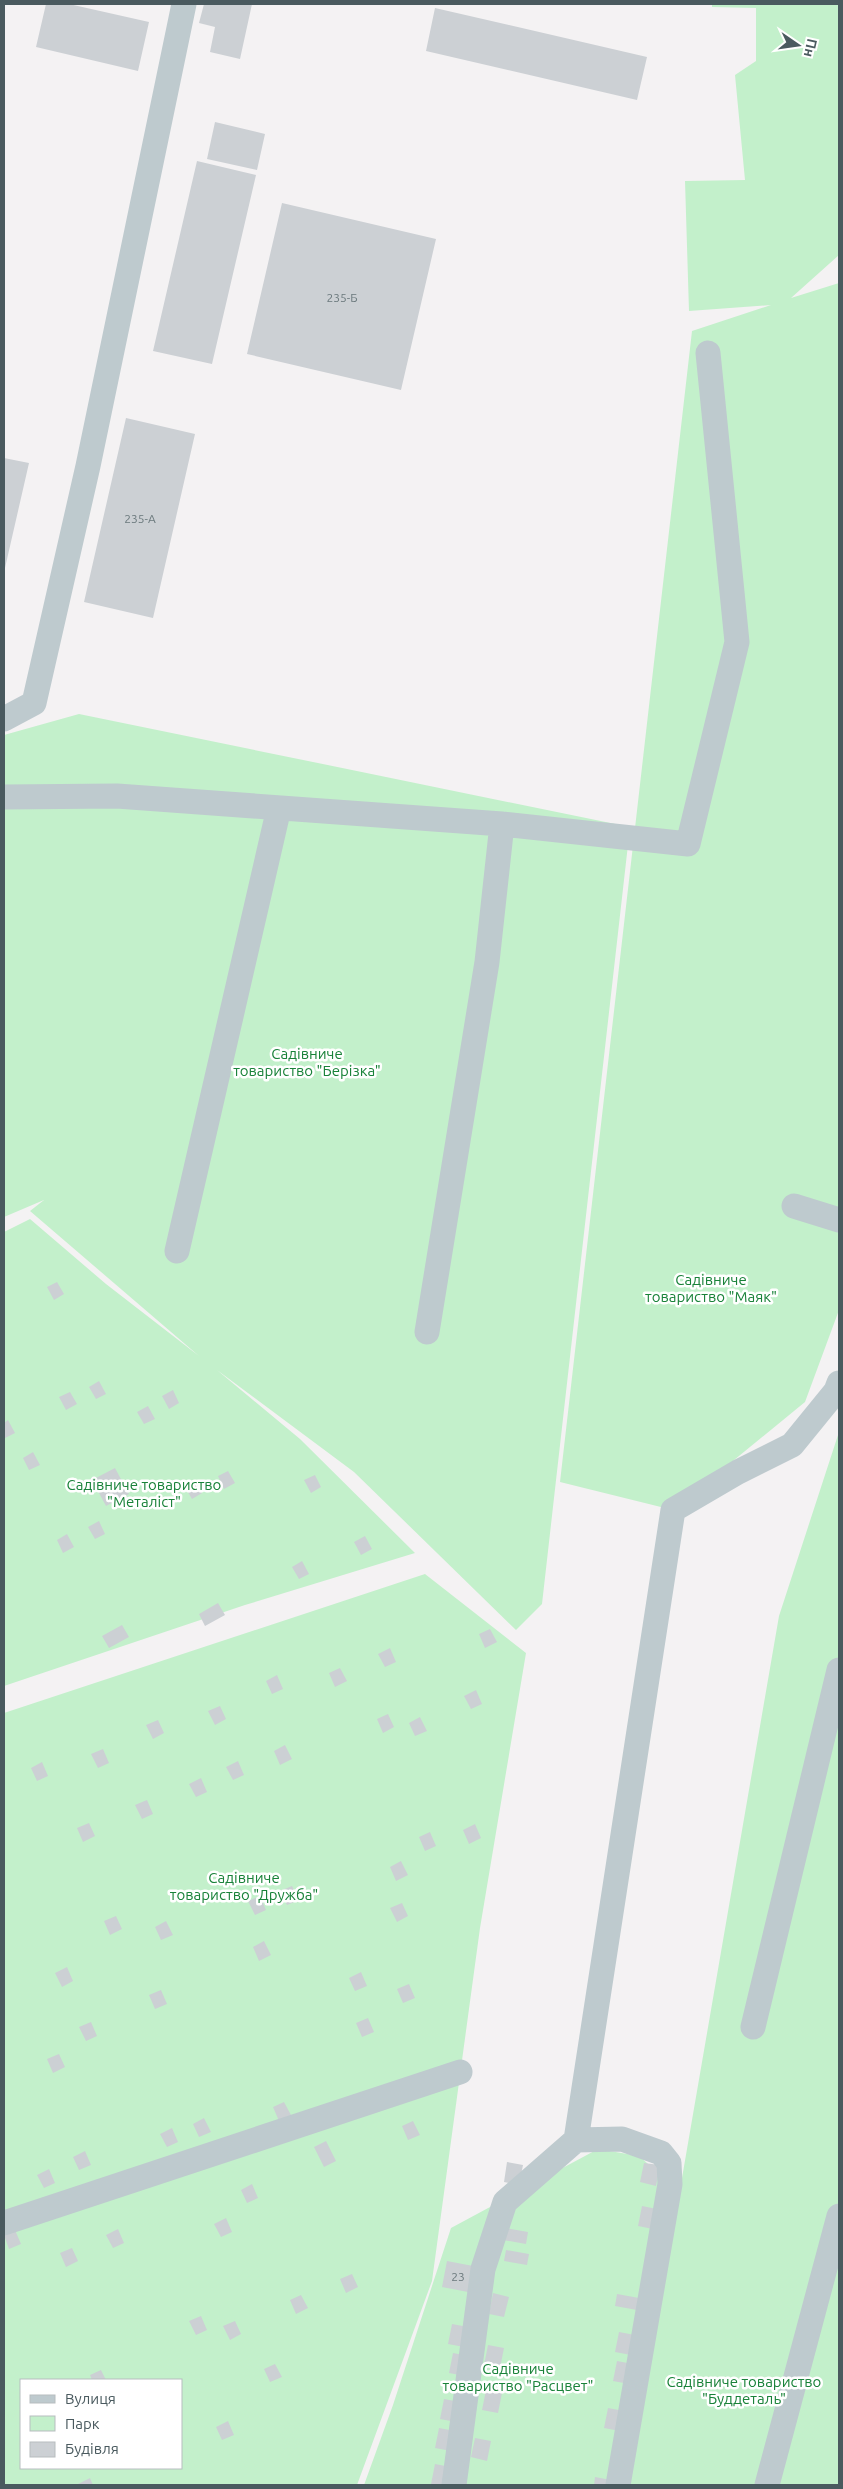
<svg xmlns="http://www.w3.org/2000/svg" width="843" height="2489" font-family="Ubuntu,sans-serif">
	<rect width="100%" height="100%" fill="#f4f2f3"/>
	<path fill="#c3f0cb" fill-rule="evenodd" d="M712,4H839V255L791,298L839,283V1310L805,1402L673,1510L560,1482L692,331L771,305L689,311L685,181L745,180L735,75L756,61V8L712,7Z
		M79,714L630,827L542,1604L516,1630L354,1472L217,1370L300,1439L415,1553L245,1605L4,1686V1232L30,1219L106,1284L199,1356L30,1211L44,1200L4,1217V735Z
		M839,1432V2485H629L779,1616Z
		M425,1574L526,1653L480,1928L432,2281L357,2485H4V1713ZM21,2380H181V2468H21Z
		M598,2149L639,2156L664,2178L610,2485H364L393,2405L451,2228Z"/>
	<path fill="#ccd0d4" d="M46,4H69L149,22L138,71L36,47Z
		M204,4H252L240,59L210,52L215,27L199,23Z
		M435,8L647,57L637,100L426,51Z
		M215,122L265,134L257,170L207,159Z
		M197,161L256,175L212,364L153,351Z
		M282,203L436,239L401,390L247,354Z
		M126,418L195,434L153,618L84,602Z
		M4,458L29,463L5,568H4Z
		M57,1282L64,1294L54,1300L47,1287Z
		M99,1381L106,1394L96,1399L89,1387Z
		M173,1390L179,1403L169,1409L162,1396Z
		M70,1392L77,1404L66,1410L59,1397Z
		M148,1406L155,1419L144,1424L137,1412Z
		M8,1420L15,1433L5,1438L4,1423Z
		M33,1452L40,1465L29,1470L23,1458Z
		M115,1468L129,1494L106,1506L92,1480Z
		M228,1471L235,1483L224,1489L218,1476Z
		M315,1475L321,1487L311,1493L304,1480Z
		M195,1481L202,1493L192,1499L185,1487Z
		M99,1521L105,1534L95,1539L88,1527Z
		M67,1534L74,1547L63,1553L57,1540Z
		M365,1536L372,1549L361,1555L354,1542Z
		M302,1561L309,1574L299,1579L292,1567Z
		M218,1603L225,1615L205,1626L199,1614Z
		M122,1625L129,1637L109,1648L102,1636Z
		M490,1629L497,1642L485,1648L479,1634Z
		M390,1648L396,1662L385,1667L378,1654Z
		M340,1668L347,1681L335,1687L329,1673Z
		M277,1675L283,1689L272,1694L266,1681Z
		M476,1690L482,1704L471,1709L464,1696Z
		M220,1706L226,1719L215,1725L208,1711Z
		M388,1714L394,1727L383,1733L377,1719Z
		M420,1717L427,1731L415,1736L409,1723Z
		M158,1720L164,1733L153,1739L146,1725Z
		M285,1745L292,1759L280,1765L274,1751Z
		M103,1749L109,1763L98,1768L91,1754Z
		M238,1761L244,1775L233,1780L226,1767Z
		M42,1762L48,1776L37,1781L31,1768Z
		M201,1778L207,1792L196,1797L189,1784Z
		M147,1800L153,1814L142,1819L135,1805Z
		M89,1823L95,1836L83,1842L77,1828Z
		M475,1824L481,1838L469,1844L463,1830Z
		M430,1832L436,1846L425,1851L419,1837Z
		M401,1861L408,1875L396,1881L390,1867Z
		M292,1886L299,1900L287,1905L280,1891Z
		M260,1896L266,1910L255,1915L248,1901Z
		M402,1903L408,1916L397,1922L390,1908Z
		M116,1916L122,1929L110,1935L104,1921Z
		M166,1921L173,1935L161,1940L155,1927Z
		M264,1941L271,1955L259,1961L253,1947Z
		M67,1967L73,1981L62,1987L55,1973Z
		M361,1972L367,1986L355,1991L349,1978Z
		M409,1984L415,1998L403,2003L397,1989Z
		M161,1990L167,2004L155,2009L149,1995Z
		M368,2018L374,2032L362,2037L356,2023Z
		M91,2022L97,2036L86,2041L79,2027Z
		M59,2054L65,2067L53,2073L47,2059Z
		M284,2102L291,2115L279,2121L273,2107Z
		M204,2118L211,2132L199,2137L193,2124Z
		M413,2121L420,2135L408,2140L402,2126Z
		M172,2128L178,2142L167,2147L160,2134Z
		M326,2141L336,2161L324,2167L314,2147Z
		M85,2151L91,2165L79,2170L73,2157Z
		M507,2162L523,2165L519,2185L504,2182Z
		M644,2163L660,2165L656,2186L640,2182Z
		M49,2169L55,2183L44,2188L37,2175Z
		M252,2184L258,2198L247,2203L241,2190Z
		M642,2206L657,2209L653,2229L638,2226Z
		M226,2218L232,2232L221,2237L214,2224Z
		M505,2228L528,2232L526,2244L503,2240Z
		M118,2229L124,2243L113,2248L106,2235Z
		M15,2230L21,2244L9,2249L4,2235Z
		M72,2248L78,2261L66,2267L60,2253Z
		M506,2250L529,2254L527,2265L504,2261Z
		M447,2261L473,2266L468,2292L442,2287Z
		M352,2274L358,2287L346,2293L340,2279Z
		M493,2293L509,2297L504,2317L489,2314Z
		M617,2294L639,2298L637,2310L615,2306Z
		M301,2295L308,2308L296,2314L290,2300Z
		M201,2316L207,2330L196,2335L189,2321Z
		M235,2321L241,2334L230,2340L223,2326Z
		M452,2324L468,2327L464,2347L448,2344Z
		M619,2332L635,2335L631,2355L615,2352Z
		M488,2345L504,2348L500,2368L484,2365Z
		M453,2353L469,2356L465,2376L449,2373Z
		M617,2361L633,2364L629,2384L613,2381Z
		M275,2364L282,2377L270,2382L264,2369Z
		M101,2370L106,2380H92L90,2375Z
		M486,2390L502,2393L498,2413L482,2410Z
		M444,2399L460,2402L456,2422L440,2419Z
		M608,2408L624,2411L620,2431L604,2428Z
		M228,2421L234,2435L222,2440L216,2427Z
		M439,2428L455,2431L451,2451L435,2448Z
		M475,2438L491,2441L487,2461L471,2457Z
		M435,2464L451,2467L447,2485L431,2484Z
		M595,2477L611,2480L610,2485H594Z
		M90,2478L93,2485H79L78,2484Z"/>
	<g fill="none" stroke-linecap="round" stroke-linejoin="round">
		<path stroke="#becace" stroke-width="25" d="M4,719L34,703L88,466L184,4
			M4,797L117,796L502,824L688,844L737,642L708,353
			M794,1206L839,1220
			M177,1251L279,808
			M427,1332L487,962L502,824
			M753,2027L839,1670
			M4,2223L460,2072
			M454,2485L483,2269L505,2202L576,2140
			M618,2485L670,2184L669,2163L661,2153L622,2139L576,2140L673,1510L738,1472L792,1445L836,1391L839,1383
			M767,2485L839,2216"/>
	</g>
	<g text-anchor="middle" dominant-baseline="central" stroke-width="5" stroke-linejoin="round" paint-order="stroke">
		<g font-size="12" fill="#6a787c">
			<text x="342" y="297">235-Б</text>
			<text x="140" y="518">235-А</text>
			<text x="458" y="2276">23</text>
		</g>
		<g font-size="15" fill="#198239" stroke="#fff">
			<text x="307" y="1053">Садівниче<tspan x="307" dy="17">товариство "Берізка"</tspan></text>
			<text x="711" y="1279">Садівниче<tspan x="711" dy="17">товариство "Маяк"</tspan></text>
			<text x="144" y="1484">Садівниче товариство<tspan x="144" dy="17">"Металіст"</tspan></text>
			<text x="244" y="1877">Садівниче<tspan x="244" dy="17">товариство "Дружба"</tspan></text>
			<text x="518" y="2368">Садівниче<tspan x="518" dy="17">товариство "Расцвет"</tspan></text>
			<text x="744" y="2381">Садівниче товариство<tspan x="744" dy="17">"Буддеталь"</tspan></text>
		</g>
	</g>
	<rect width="843" height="2489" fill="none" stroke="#4a5a5f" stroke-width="10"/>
	<rect x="20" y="2379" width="162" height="90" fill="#ffffff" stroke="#b7bdbf"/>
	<rect x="30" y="2395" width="25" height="8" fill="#becace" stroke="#b7bdbf"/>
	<text x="65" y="2404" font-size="15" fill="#4a5a5f">Вулиця</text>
	<rect x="30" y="2416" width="25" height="15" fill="#c3f0cb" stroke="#b7bdbf"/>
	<text x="65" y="2429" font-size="15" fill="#4a5a5f">Парк</text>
	<rect x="30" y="2442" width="25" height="15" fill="#ccd0d4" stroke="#b7bdbf"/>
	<text x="65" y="2454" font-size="15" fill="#4a5a5f">Будівля</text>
	<g transform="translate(798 45) rotate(103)" stroke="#ffffff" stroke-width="4" paint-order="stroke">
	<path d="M0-4L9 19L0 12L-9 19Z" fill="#4a5a5f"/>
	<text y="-8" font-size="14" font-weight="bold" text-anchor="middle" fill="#4a5a5f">Пн</text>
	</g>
</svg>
